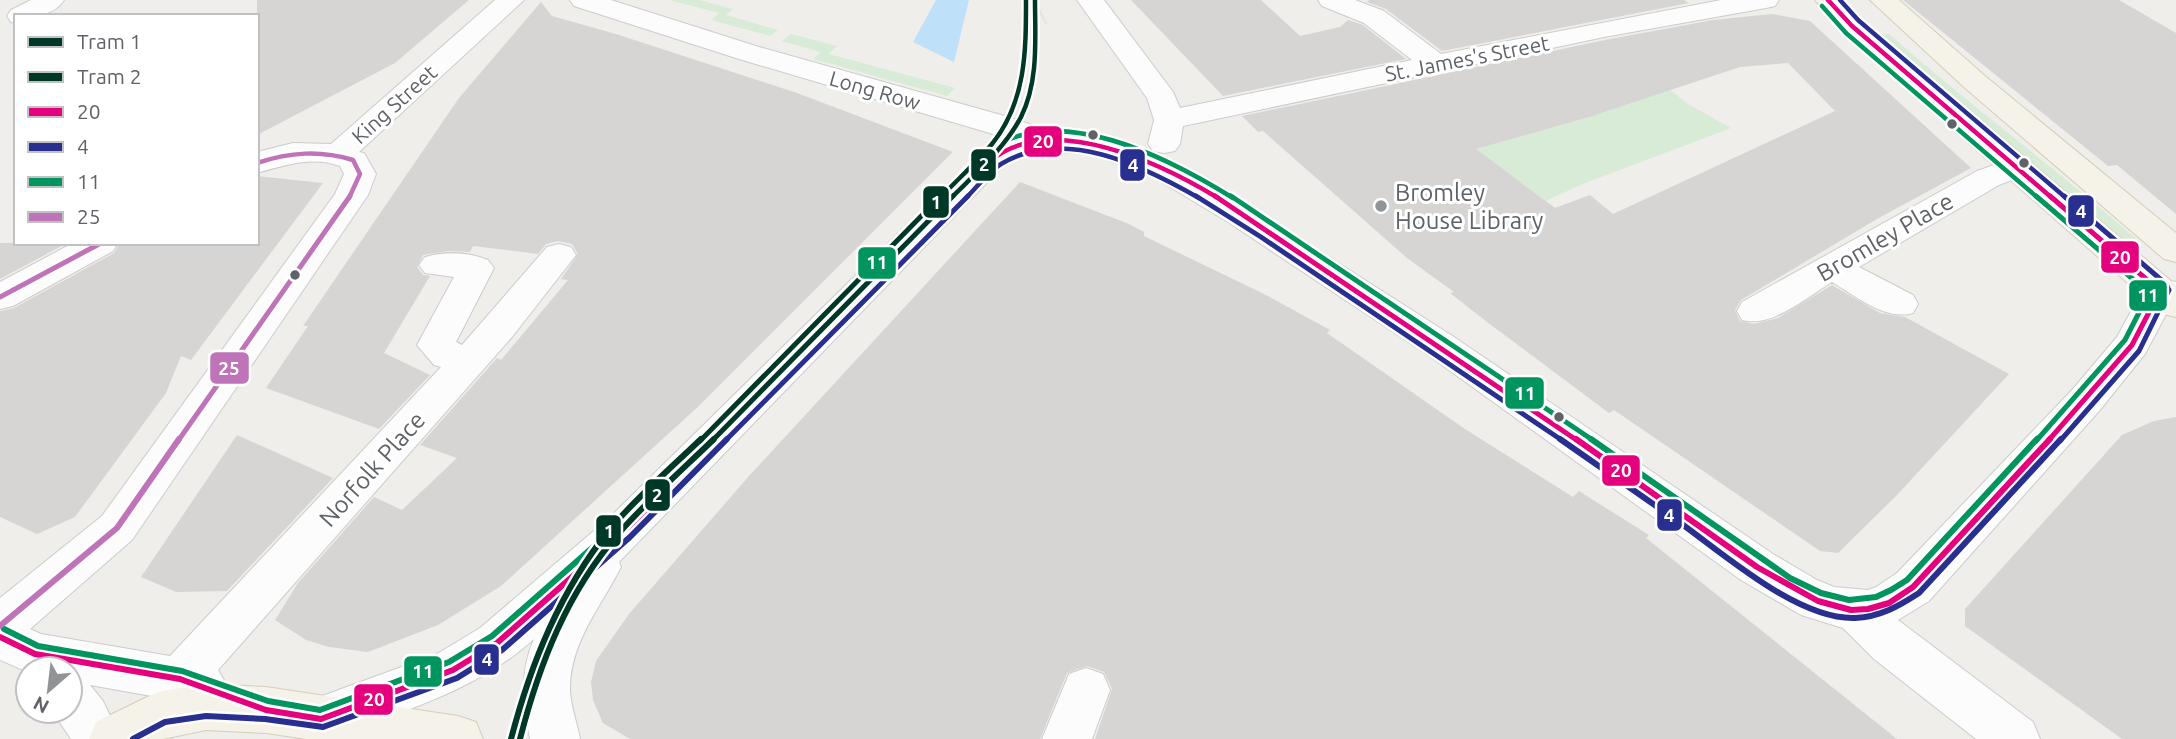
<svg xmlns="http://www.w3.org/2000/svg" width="2176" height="739" font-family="Ubuntu,sans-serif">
	<rect width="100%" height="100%" fill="#efeeea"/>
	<path fill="#d8ebd6" d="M669,0H699L733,9L726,15L778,30L770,36L711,20L719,13Z
		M791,34L837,46L829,54L955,88L947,96L813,59L821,52L782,41Z
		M1889,34C1971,106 2059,171 2141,243L2121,245L1876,35Z
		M1670,90L1688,104L1731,128L1580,185L1546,201L1522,183L1446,158Z"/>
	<path fill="#bfe0f9" d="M936,0H969L954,62L913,42Z"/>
	<path fill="#d6d5d3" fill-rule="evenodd" d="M257,0H469L395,63L257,135Z
		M1131,0H1261L1300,36L1340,27L1348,20L1363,25L1406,59L1223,96Z
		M1369,0H1684L1689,3L1442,51L1386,9L1367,2Z
		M1903,0H2119L2176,33V214L2117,165L2108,166Z
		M541,2L552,16L616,34L797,93L953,152L700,405L501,586L438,625L368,652L329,647L306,640L275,620L298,583L374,497L402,510L457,458L420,445L497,358L501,360L568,280L561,279L578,254L572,244L558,241L546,244L538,254L473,246L470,252L449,251L423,255L417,267L423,275L430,276L384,353L430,375L379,429L266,388L308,326H303L459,98Z
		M1772,14L1810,21L1971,168L1877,219L1741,300L1735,310L1740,321L1754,324L1778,318L1832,285L1880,313L1905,317L2009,374L1897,495L1838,553L1820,551L1614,410L1609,413L1487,322L1450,293L1454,292L1407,258L1263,131L1258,132L1242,116L1605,40L1713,20ZM1788,63L1835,111L1613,214L1590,195L1555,208L1476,149L1589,117L1740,67Z
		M257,176L323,183L191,360L181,356L166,393L75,517L37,534L0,517V311L14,308L114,253L120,243H257Z
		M1020,182L1129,224L1144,232V236L1264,294L1330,330L1327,333L1465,429L1573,497L1579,491L1649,535L1646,538L1897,739H1095L1112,689L1104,672L1087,666L1067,673L1040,739H630L603,723L593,700L591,682L596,661L629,614L749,476Z
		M0,243H67L0,279Z
		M2176,417V739H2122L1965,626V609L2122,435L2154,421Z
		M237,435L333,478L227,591L176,592L141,577Z"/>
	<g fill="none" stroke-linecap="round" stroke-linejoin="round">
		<g stroke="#cbcccc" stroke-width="2">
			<path id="minor" d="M31,0H64C53,17 34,16 16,16V23L11,22L7,16L11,10Z
				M495,0H524L359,152L364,153L376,174L368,195L132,540L30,629L41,634L170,656L441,367L434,365L417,345L454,277L425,273L419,265L425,257C446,251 468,252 488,260L494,268L456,342L462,345L547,247L559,244L571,247L576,255L512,337L218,670L228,687L221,703L204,709L180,701L90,685L103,701L121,739H71L52,711H70V669H28V672L0,660V598L102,516L335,194L344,174L340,166C311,156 286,165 257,173V152L293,143L331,144Z
				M570,0H611L759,47L1008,117L1032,125L1044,133L1109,138L1177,164L1252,208L1454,337L1773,554L1817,580L1834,587L1868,590L1876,587L1897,573L2072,390L2117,337L2147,282L2160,279L2176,282V306L2171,305L2145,354L2100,410L1929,601L1898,620L2033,722L2040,739H1976L1874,659L1843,628L1801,615L1741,580L1428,355L1228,222L1155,178L1093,154L1037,151L1018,156L1003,166L619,562L621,567C601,607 569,643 570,691C571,707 577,723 580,739H530C523,702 519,674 534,639C477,691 400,712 329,739H313L303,735L296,719L303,703L437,654L480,628L609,518L981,152L996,142L1010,139L739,59L574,6Z
				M1077,0H1104L1173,92L1180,108L1412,60L1364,23L1322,6L1318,0H1355L1384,11L1441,54L1721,0H1779L1775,6L1766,8L1604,37L1183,126L1180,144L1175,151L1164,153L1153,151L1148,144L1154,120L1147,98Z
				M2017,157L2028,160L2033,167L2028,174L1999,185L1859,267L1913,295L1918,304L1913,313C1885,321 1856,296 1832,282C1807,297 1772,328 1742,320L1737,311L1742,302L1977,171Z
				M73,243H118L113,251L13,306L0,309V282Z
				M1086,668L1103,674L1110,690L1092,739H1042L1069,674Z"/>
		</g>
		<g stroke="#d7ceb8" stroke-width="2">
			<path id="major" d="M1815,0H1843L1862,20L2176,285V317L2163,314L1842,32Z
				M1870,0H1899L1985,76L2176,233V262L2164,259L1965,88Z
				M206,684L266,687L458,716L476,722L483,739H307L266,733L206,730L163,739H89L96,722L145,698L162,691Z"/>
		</g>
		<use href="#minor" fill="#fdfcfc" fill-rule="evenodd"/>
		<use href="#major" fill="#f4f2e9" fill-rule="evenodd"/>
		<path stroke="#e4e4e4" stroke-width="2" d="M1034,0L1046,23"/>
		<g stroke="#fff" stroke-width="9">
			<path id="bus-1-far2" d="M1828,0L1852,26L2052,198
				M953,198C966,186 978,171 991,160C1053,111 1162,164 1218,198"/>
		</g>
		<g stroke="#fff" stroke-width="10">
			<path id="bus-1-far1" d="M1215,196L1578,441
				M713,441L955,196
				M2048,441L2132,345L2160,291L2050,196"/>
		</g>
		<g stroke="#fff" stroke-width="11">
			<path id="bus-1" d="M1576,439L1757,567L1818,601L1851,610L1868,609L1889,603L1913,587L2050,439
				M0,637L35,654L180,679L266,710L321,719L453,670L497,643L624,531L715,439"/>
		</g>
		<g stroke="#fff" stroke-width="9">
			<path id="bus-2-far2" d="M1840,0L1858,20L2066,198
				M966,198C977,187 988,172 1001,164C1064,126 1143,166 1199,198"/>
		</g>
		<g stroke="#fff" stroke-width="10">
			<path id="bus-2-far1" d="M1196,196L1261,237L1563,441
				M725,441L968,196
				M2060,441L2139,351L2169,290L2166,284L2064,196"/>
		</g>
		<g stroke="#fff" stroke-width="11">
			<path id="bus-2" d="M1560,439C1600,467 1639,494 1679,522C1724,554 1798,620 1855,618C1880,617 1899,606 1919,593L2061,439
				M133,739L165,722L206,716L265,719L323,727L457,678L502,650L630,537L727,439"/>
		</g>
		<g stroke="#fff" stroke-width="9">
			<path id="bus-3-far2" d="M1822,6L1846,33L2038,198
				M941,198C955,183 970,164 986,152C1058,99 1170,159 1233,198"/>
		</g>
		<g stroke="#fff" stroke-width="10">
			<path id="bus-3-far1" d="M1231,196L1594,441
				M701,441L942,196
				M2036,441L2125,340L2149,293L2036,196"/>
		</g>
		<g stroke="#fff" stroke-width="11">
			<path id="bus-3" d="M1591,439L1790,578L1821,593L1849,600L1876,597L1891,590L1907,580L2037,439
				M4,629L38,646L182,671L268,701L320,710L449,662L492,636L618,525L703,439"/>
		</g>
		<g stroke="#fff" stroke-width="9">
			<path id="bus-4-far2" d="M257,163C290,152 320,150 353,160L360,174L349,198"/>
		</g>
		<g stroke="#fff" stroke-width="10">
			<path id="bus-4-far1" d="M0,297L101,243
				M178,441L350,196"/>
		</g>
		<g stroke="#fff" stroke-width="11">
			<path id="bus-4" d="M0,626L117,528L179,439"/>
		</g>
		<use href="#bus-1-far2" stroke="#e5007d" stroke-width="4.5"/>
		<use href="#bus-1-far1" stroke="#e5007d" stroke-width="5"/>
		<use href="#bus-1" stroke="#e5007d" stroke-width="6"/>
		<use href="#bus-2-far2" stroke="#282f8f" stroke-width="4.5"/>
		<use href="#bus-2-far1" stroke="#282f8f" stroke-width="5"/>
		<use href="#bus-2" stroke="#282f8f" stroke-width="6"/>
		<use href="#bus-3-far2" stroke="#00945e" stroke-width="4.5"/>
		<use href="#bus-3-far1" stroke="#00945e" stroke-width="5"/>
		<use href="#bus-3" stroke="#00945e" stroke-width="6"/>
		<use href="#bus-4-far2" stroke="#bf73b8" stroke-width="4.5"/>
		<use href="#bus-4-far1" stroke="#bf73b8" stroke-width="5"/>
		<use href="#bus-4" stroke="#bf73b8" stroke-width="6"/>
		<g stroke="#fff" stroke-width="9">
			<path id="tram-1-far2" d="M940,198C957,180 976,163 992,144C1026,102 1026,51 1026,0"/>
		</g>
		<g stroke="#fff" stroke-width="10">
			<path id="tram-1-far1" d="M700,441L941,196"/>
		</g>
		<g stroke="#fff" stroke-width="11">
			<path id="tram-1" d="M511,739C531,663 560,591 610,529C637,497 671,468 701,439"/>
		</g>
		<g stroke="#fff" stroke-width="9">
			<path id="tram-2-far2" d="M951,198C976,173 1005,148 1021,117C1039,81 1035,38 1035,0"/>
		</g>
		<g stroke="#fff" stroke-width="10">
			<path id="tram-2-far1" d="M712,441L953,196"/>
		</g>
		<g stroke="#fff" stroke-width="11">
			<path id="tram-2" d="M520,739C539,665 567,592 619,533C648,500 682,470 714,439"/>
		</g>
		<use href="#tram-1-far2" stroke="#003828" stroke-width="4.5"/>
		<use href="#tram-1-far1" stroke="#003828" stroke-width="5"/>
		<use href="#tram-1" stroke="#003828" stroke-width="6"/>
		<use href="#tram-2-far2" stroke="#003828" stroke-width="4.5"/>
		<use href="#tram-2-far1" stroke="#003828" stroke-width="5"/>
		<use href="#tram-2" stroke="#003828" stroke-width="6"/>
	</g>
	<g fill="#5f6368" stroke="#fff" stroke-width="2.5">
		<circle cx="1952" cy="124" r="6"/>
		<circle cx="1093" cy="135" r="6"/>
		<circle cx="2024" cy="163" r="6"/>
		<circle cx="295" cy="275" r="6"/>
		<circle cx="1559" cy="417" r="6"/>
	</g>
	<circle fill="#919496" stroke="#fff" stroke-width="2.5" cx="1381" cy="206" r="7"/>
	<g text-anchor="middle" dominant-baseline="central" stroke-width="6" stroke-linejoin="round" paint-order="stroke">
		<g font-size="21" fill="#5f6368" stroke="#fff">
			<text transform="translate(1467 58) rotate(-11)">St. James's Street</text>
			<text transform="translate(875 90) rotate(16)">Long Row</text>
			<text transform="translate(394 104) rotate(-42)">King Street</text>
		</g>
		<g font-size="24" fill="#5f6368" stroke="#fff" text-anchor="start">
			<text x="1395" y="192">Bromley<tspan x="1395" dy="28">House Library</tspan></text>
		</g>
		<g font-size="24" fill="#5f6368" stroke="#fff">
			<text transform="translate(1885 237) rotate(-30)">Bromley Place</text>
			<text transform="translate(372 469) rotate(-48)">Norfolk Place</text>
		</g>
	</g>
	<g stroke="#fff" stroke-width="2.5">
		<rect x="1023" y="125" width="40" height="33" rx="7" fill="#e5007d"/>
		<rect x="970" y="148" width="27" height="34" rx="7" fill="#003828"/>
		<rect x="1119" y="148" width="27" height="34" rx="7" fill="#282f8f"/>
		<rect x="922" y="185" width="28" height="34" rx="7" fill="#003828"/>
		<rect x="2067" y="194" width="28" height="34" rx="7" fill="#282f8f"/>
		<rect x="2100" y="240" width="40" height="34" rx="7" fill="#e5007d"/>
		<rect x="857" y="246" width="40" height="34" rx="7" fill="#00945e"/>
		<rect x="2128" y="279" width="40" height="33" rx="7" fill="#00945e"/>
		<rect x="209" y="351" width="41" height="34" rx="7" fill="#bf73b8"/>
		<rect x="1504" y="376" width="41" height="34" rx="7" fill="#00945e"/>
		<rect x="1601" y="454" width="40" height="33" rx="7" fill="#e5007d"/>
		<rect x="644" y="478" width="27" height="34" rx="7" fill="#003828"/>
		<rect x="1656" y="498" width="27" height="34" rx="7" fill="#282f8f"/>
		<rect x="595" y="514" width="27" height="34" rx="7" fill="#003828"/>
		<rect x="473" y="643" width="27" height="33" rx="7" fill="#282f8f"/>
		<rect x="403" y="655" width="40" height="33" rx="7" fill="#00945e"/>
		<rect x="353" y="683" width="41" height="33" rx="7" fill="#e5007d"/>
	</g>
	<g font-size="19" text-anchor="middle" font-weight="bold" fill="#fff">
		<text x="1043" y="148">20</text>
		<text x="984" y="171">2</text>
		<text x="1133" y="172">4</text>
		<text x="936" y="209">1</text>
		<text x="2081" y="218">4</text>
		<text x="2120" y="264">20</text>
		<text x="877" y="269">11</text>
		<text x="2148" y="302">11</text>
		<text x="229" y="375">25</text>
		<text x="1525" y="400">11</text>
		<text x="1621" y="477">20</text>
		<text x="657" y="502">2</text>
		<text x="1669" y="522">4</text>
		<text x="609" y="538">1</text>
		<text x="487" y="666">4</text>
		<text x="423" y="678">11</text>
		<text x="374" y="706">20</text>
	</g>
	<rect x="14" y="14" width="245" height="231" fill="#ffffff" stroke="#bfc1c3" stroke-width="2"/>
	<rect x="28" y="37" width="35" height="10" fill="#003828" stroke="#bfc1c3" stroke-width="2"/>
	<text x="77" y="49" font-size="21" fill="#5f6368">Tram 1</text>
	<rect x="28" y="72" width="35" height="10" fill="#003828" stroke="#bfc1c3" stroke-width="2"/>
	<text x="77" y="84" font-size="21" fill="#5f6368">Tram 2</text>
	<rect x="28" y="107" width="35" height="10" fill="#e5007d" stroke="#bfc1c3" stroke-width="2"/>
	<text x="77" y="119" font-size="21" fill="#5f6368">20</text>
	<rect x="28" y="142" width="35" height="10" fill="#282f8f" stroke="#bfc1c3" stroke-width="2"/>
	<text x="77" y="154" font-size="21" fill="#5f6368">4</text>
	<rect x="28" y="177" width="35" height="10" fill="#00945e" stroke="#bfc1c3" stroke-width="2"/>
	<text x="77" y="189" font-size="21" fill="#5f6368">11</text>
	<rect x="28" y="212" width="35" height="10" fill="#bf73b8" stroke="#bfc1c3" stroke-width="2"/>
	<text x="77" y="224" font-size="21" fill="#5f6368">25</text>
	<g transform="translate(49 690) rotate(208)"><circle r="33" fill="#ffffff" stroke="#bfc1c3" stroke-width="2"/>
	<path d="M0-5L12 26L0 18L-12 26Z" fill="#919496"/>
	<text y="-10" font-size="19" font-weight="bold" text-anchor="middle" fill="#5f6368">N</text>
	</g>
</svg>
